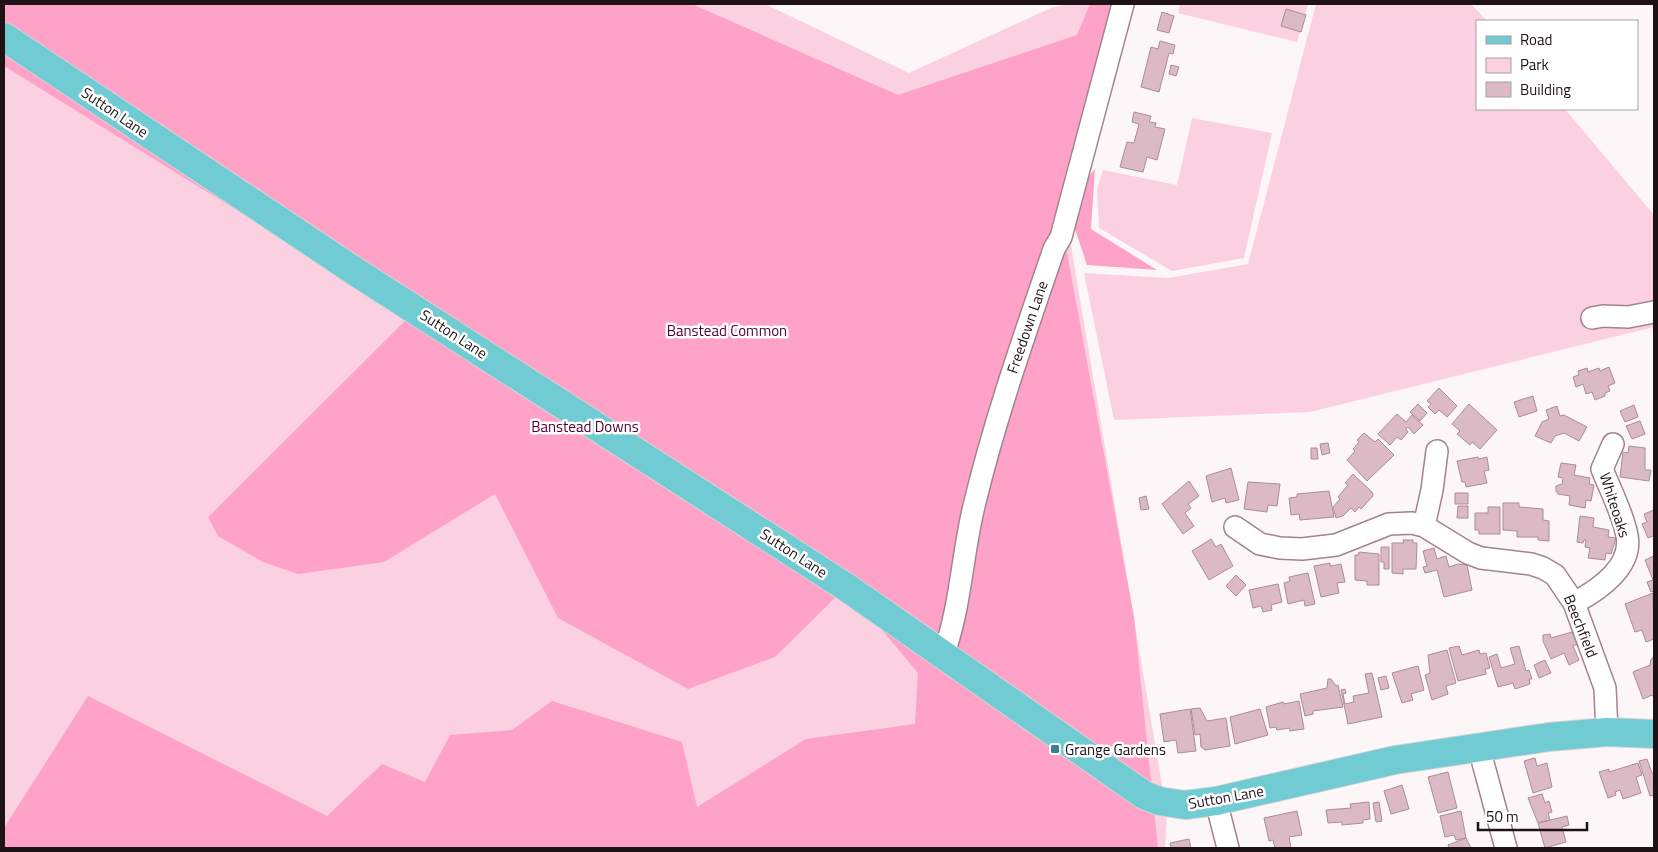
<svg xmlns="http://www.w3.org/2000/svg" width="1658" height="852" font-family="'Titillium Web',sans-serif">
	<rect width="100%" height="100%" fill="#fdf6f8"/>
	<path fill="#fbd0e0" d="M4,4H765L909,73L1051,8L1069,4H1123L1070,240L1167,814L1165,848H4Z
		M1180,4H1308L1297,42L1178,13Z
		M1316,4H1471L1487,21H1477V109H1565L1654,215V327L1310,412L1114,420L1084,273L1168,278L1248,264Z
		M1192,118L1272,133L1244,258L1172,271L1099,228L1097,189L1103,170L1177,185Z"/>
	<path fill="#fea2c8" d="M4,4H692L898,95L1077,35L1090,4H1134L1114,16L1061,220L1134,617L1158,848H4V828L88,696L327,816L382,764L425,782L450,735L512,730L552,701L682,742L697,807L806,739L915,724L918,673L846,587L775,657L688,689L558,618L495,494L384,562L298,574L263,562L218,536L208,517L409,317L4,66Z
		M1095,169L1091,229L1157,270L1087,265L1073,223L1087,178Z"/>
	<path fill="#dbbac6" stroke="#ab8c97" d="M1286,9L1306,15L1301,32L1281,26Z
		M1162,12L1174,16L1169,33L1157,30Z
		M1160,41L1175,45L1173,54L1169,53L1159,92L1141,87L1151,47L1158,49Z
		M1171,65L1179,67L1176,76L1169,74Z
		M1134,112L1151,116L1149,122L1156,123L1155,127L1165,129L1157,160L1147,157L1143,172L1120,167L1127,142L1134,143L1139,124L1132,122Z
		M1609,367L1615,383L1608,386L1610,391L1605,393V396L1595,400L1592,392L1586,394L1583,384L1576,387L1573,377L1579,375L1578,371L1587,368L1588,372L1599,368L1600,371Z
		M1439,388L1457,406L1447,417L1439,410L1435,414L1428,407L1431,404L1427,401Z
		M1533,396L1537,411L1519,417L1514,402Z
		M1418,404L1427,413L1420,421L1410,412Z
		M1469,404L1497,430L1480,449L1472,442L1470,445L1457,434L1460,431L1452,424Z
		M1634,405L1638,417L1625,422L1620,411Z
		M1557,406L1560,416L1564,415L1587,427L1579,441L1564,433L1555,436L1551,443L1535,436L1542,422L1549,419L1546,410Z
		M1397,414L1406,422L1412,415L1423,425L1414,434L1408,427L1406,429L1408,432L1401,440L1397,437L1390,445L1378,434Z
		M1640,421L1645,434L1632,439L1626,426Z
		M1364,433L1375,442L1378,439L1394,455L1367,481L1347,460L1355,451L1353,449L1359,442L1357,440Z
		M1328,443L1330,453L1322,455L1320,444Z
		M1629,446L1645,448V470H1651L1649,481L1620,477L1623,452L1628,453Z
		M1311,448H1317L1318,459H1311Z
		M1478,457L1479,459L1487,457L1489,470L1484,471L1487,483L1466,487L1465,482H1462L1457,461Z
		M1561,463L1576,465L1574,475L1590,478L1589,484L1594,485L1591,501L1586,500L1585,508L1569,505L1570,496L1558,494L1556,491V486L1562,484L1563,478L1558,477Z
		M1231,468L1239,500L1226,503L1225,498L1212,502L1206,476Z
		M1353,474L1372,492L1373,496L1361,509L1359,507L1355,512L1351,508L1343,516L1336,518L1333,507L1340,499L1338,497L1348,485L1345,483Z
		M1189,481L1199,496L1188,504L1191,508L1185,513L1194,526L1183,534L1162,504Z
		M1248,482L1280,484L1277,506L1268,505L1267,512L1244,509Z
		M1329,491L1334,517L1300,520L1299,514L1291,515L1289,498L1297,497V494Z
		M1455,493H1468V504H1455Z
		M1146,496L1149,509L1141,510L1139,498Z
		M1503,503H1519V507L1543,509V520L1549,521V541L1538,540V537H1517V531L1503,530Z
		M1458,506H1468V518H1457Z
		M1488,507H1500V534H1479V530H1475V513H1488Z
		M1654,510V540L1653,536L1648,538L1642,524L1647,522L1644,514Z
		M1580,516L1594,518L1593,527L1609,530L1608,537L1616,538L1611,554L1606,553L1605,560L1588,558L1590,548L1585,547L1586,540H1584L1583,543L1577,542Z
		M1211,539L1216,547L1221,544L1233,566L1209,580L1192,551Z
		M1403,540H1413V543H1417L1416,569H1403V574L1392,573V543H1404Z
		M1381,547H1389V569H1384V562H1381Z
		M1434,548L1437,559L1446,556L1449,567L1458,564L1467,565L1472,590L1444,597L1437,570L1425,573L1423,567L1427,566L1423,551Z
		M1359,552L1379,554V585H1367V581L1355,580V555H1358Z
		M1654,556V591L1651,592L1647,582L1653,580L1645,560Z
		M1330,563V566L1341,564L1345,582L1337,583L1339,593L1321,597L1314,566Z
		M1308,573L1315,604L1305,606L1304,600L1288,604L1284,583L1290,581L1289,577Z
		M1236,575L1246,585L1236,596L1226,586Z
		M1278,584L1282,602L1271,605L1272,610L1263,612L1261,606L1253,608L1249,590Z
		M1653,593L1654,639L1646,642L1642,630L1635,632L1625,604Z
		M1572,632L1578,644L1573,646L1579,660L1569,665L1564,653L1551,659L1543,641V635L1550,634L1551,638Z
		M1459,646L1462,655L1479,650L1480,654L1486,653L1490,668L1485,669L1486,674L1458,681L1449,648Z
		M1519,646L1526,671L1529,670L1532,679H1529L1530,684L1515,689L1513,683L1498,687L1489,657L1497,654L1501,668L1515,664L1510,648Z
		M1447,650L1456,683L1446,686L1448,694L1432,700L1425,675L1430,673L1428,655Z
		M1654,657V698L1652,695L1643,699L1633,672L1650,665L1651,659Z
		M1545,660L1551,673L1539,678L1534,665Z
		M1418,666L1424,690L1411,694L1413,700L1402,703L1392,673Z
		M1372,673L1382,717L1348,724L1341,690L1345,689L1346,693L1343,694L1345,704L1354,702L1353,696L1369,693L1365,674Z
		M1386,676L1389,688L1381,690L1378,678Z
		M1328,679H1331L1336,686L1338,685L1343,707L1313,711V714L1305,716L1300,694L1327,688Z
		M1299,701L1304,729L1290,731L1289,728L1277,730L1276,727L1270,728L1266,707L1283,702L1284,704Z
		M1200,708L1207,721L1226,718L1230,746L1205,750L1201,747L1200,734L1195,735L1191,709Z
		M1190,709L1196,751L1178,753L1176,740L1164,742L1160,714Z
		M1260,709L1268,735L1235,744L1230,717Z
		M1535,758L1537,766L1547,763L1552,787L1533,793L1524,761Z
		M1647,759L1652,773H1654V795L1650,796L1639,761Z
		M1638,763L1642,775L1636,777L1641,793L1623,799L1620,790L1615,792L1616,795L1608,798L1599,772L1609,769V772Z
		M1448,772L1457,808L1438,813L1428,777Z
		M1402,785L1409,809L1391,814L1384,791Z
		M1542,794L1545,803L1549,801L1552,812L1548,813L1550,820L1538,823L1528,798Z
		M1369,802L1370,819L1363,820V823L1342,825V822L1328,823L1326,810L1351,808L1350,804Z
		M1379,802L1382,821L1376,822L1373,803Z
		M1297,811L1302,835L1289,837L1291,848H1275L1273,840L1269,841L1264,818Z
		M1461,811L1466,838L1456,840L1454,835L1445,837L1440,816Z
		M1567,816L1569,825L1562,827L1566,842L1545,848L1538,823Z
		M1466,838L1471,848H1473H1449L1448,845Z
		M1189,839L1191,848H1171L1170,843Z"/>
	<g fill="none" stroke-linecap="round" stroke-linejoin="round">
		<g stroke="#a2838e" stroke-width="24">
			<path id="minor" d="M1592,318L1603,316L1628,317L1654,312
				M1424,526L1432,490L1437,451
				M1235,527L1260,544L1280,548L1302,549L1336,545L1389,524L1412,523L1424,526L1468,553L1481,558L1531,564L1543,568L1555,575L1574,603L1605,688L1607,732
				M1574,603C1599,590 1636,565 1626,531C1621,510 1610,489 1602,469L1613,444
				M944,653C961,605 962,555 974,506C995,418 1025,334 1054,249L1061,237L1123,4
				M1479,748L1506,848
				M1216,801L1228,848"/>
		</g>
		<g stroke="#d6d4d5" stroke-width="30">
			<path id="major" d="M4,37L356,272L846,587L1144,795L1159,801L1185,805L1216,801L1395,760L1549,737L1607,732L1654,734"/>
		</g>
		<use href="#minor" stroke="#fff" stroke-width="21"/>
		<use href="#major" stroke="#71cbd3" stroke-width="28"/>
	</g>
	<rect fill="#3a828a" stroke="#fff" stroke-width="2" x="1050" y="744" width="10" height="10" rx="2.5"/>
	<g text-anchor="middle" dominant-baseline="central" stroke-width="5" stroke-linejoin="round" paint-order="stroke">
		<g font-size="15" fill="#1e1217" stroke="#fff">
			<text transform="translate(115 112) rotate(34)">Sutton Lane</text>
			<text transform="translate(1027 327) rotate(-71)">Freedown Lane</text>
			<text transform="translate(454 334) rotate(33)">Sutton Lane</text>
			<text transform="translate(1615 505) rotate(72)">Whiteoaks</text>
			<text transform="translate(794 553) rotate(33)">Sutton Lane</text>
			<text transform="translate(1581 626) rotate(68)">Beechfield</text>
			<text transform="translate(1226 797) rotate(-10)">Sutton Lane</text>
		</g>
		<g font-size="15" fill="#51002e" stroke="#fff">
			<text x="727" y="330">Banstead Common</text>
			<text x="585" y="426">Banstead Downs</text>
		</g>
		<g font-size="15" fill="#1e1217" stroke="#fff" text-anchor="start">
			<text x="1065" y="749">Grange Gardens</text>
		</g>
	</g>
	<rect width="1658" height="852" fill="none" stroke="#1e1217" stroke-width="10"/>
	<rect x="1476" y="20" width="162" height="90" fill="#ffffff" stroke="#a5a0a2"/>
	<rect x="1486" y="36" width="25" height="8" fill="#71cbd3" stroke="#a5a0a2"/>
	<text x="1520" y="45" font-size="15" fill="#1e1217">Road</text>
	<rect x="1486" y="58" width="25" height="15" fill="#fbd0e0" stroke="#a5a0a2"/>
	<text x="1520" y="70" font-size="15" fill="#1e1217">Park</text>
	<rect x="1486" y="82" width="25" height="15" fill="#dbbac6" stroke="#a5a0a2"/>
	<text x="1520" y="95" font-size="15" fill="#1e1217">Building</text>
	<path d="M1478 822v8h109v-8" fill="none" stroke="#1e1217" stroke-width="2.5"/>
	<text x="1486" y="822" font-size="15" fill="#1e1217" stroke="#ffffff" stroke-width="4" paint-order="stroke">50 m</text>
</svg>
